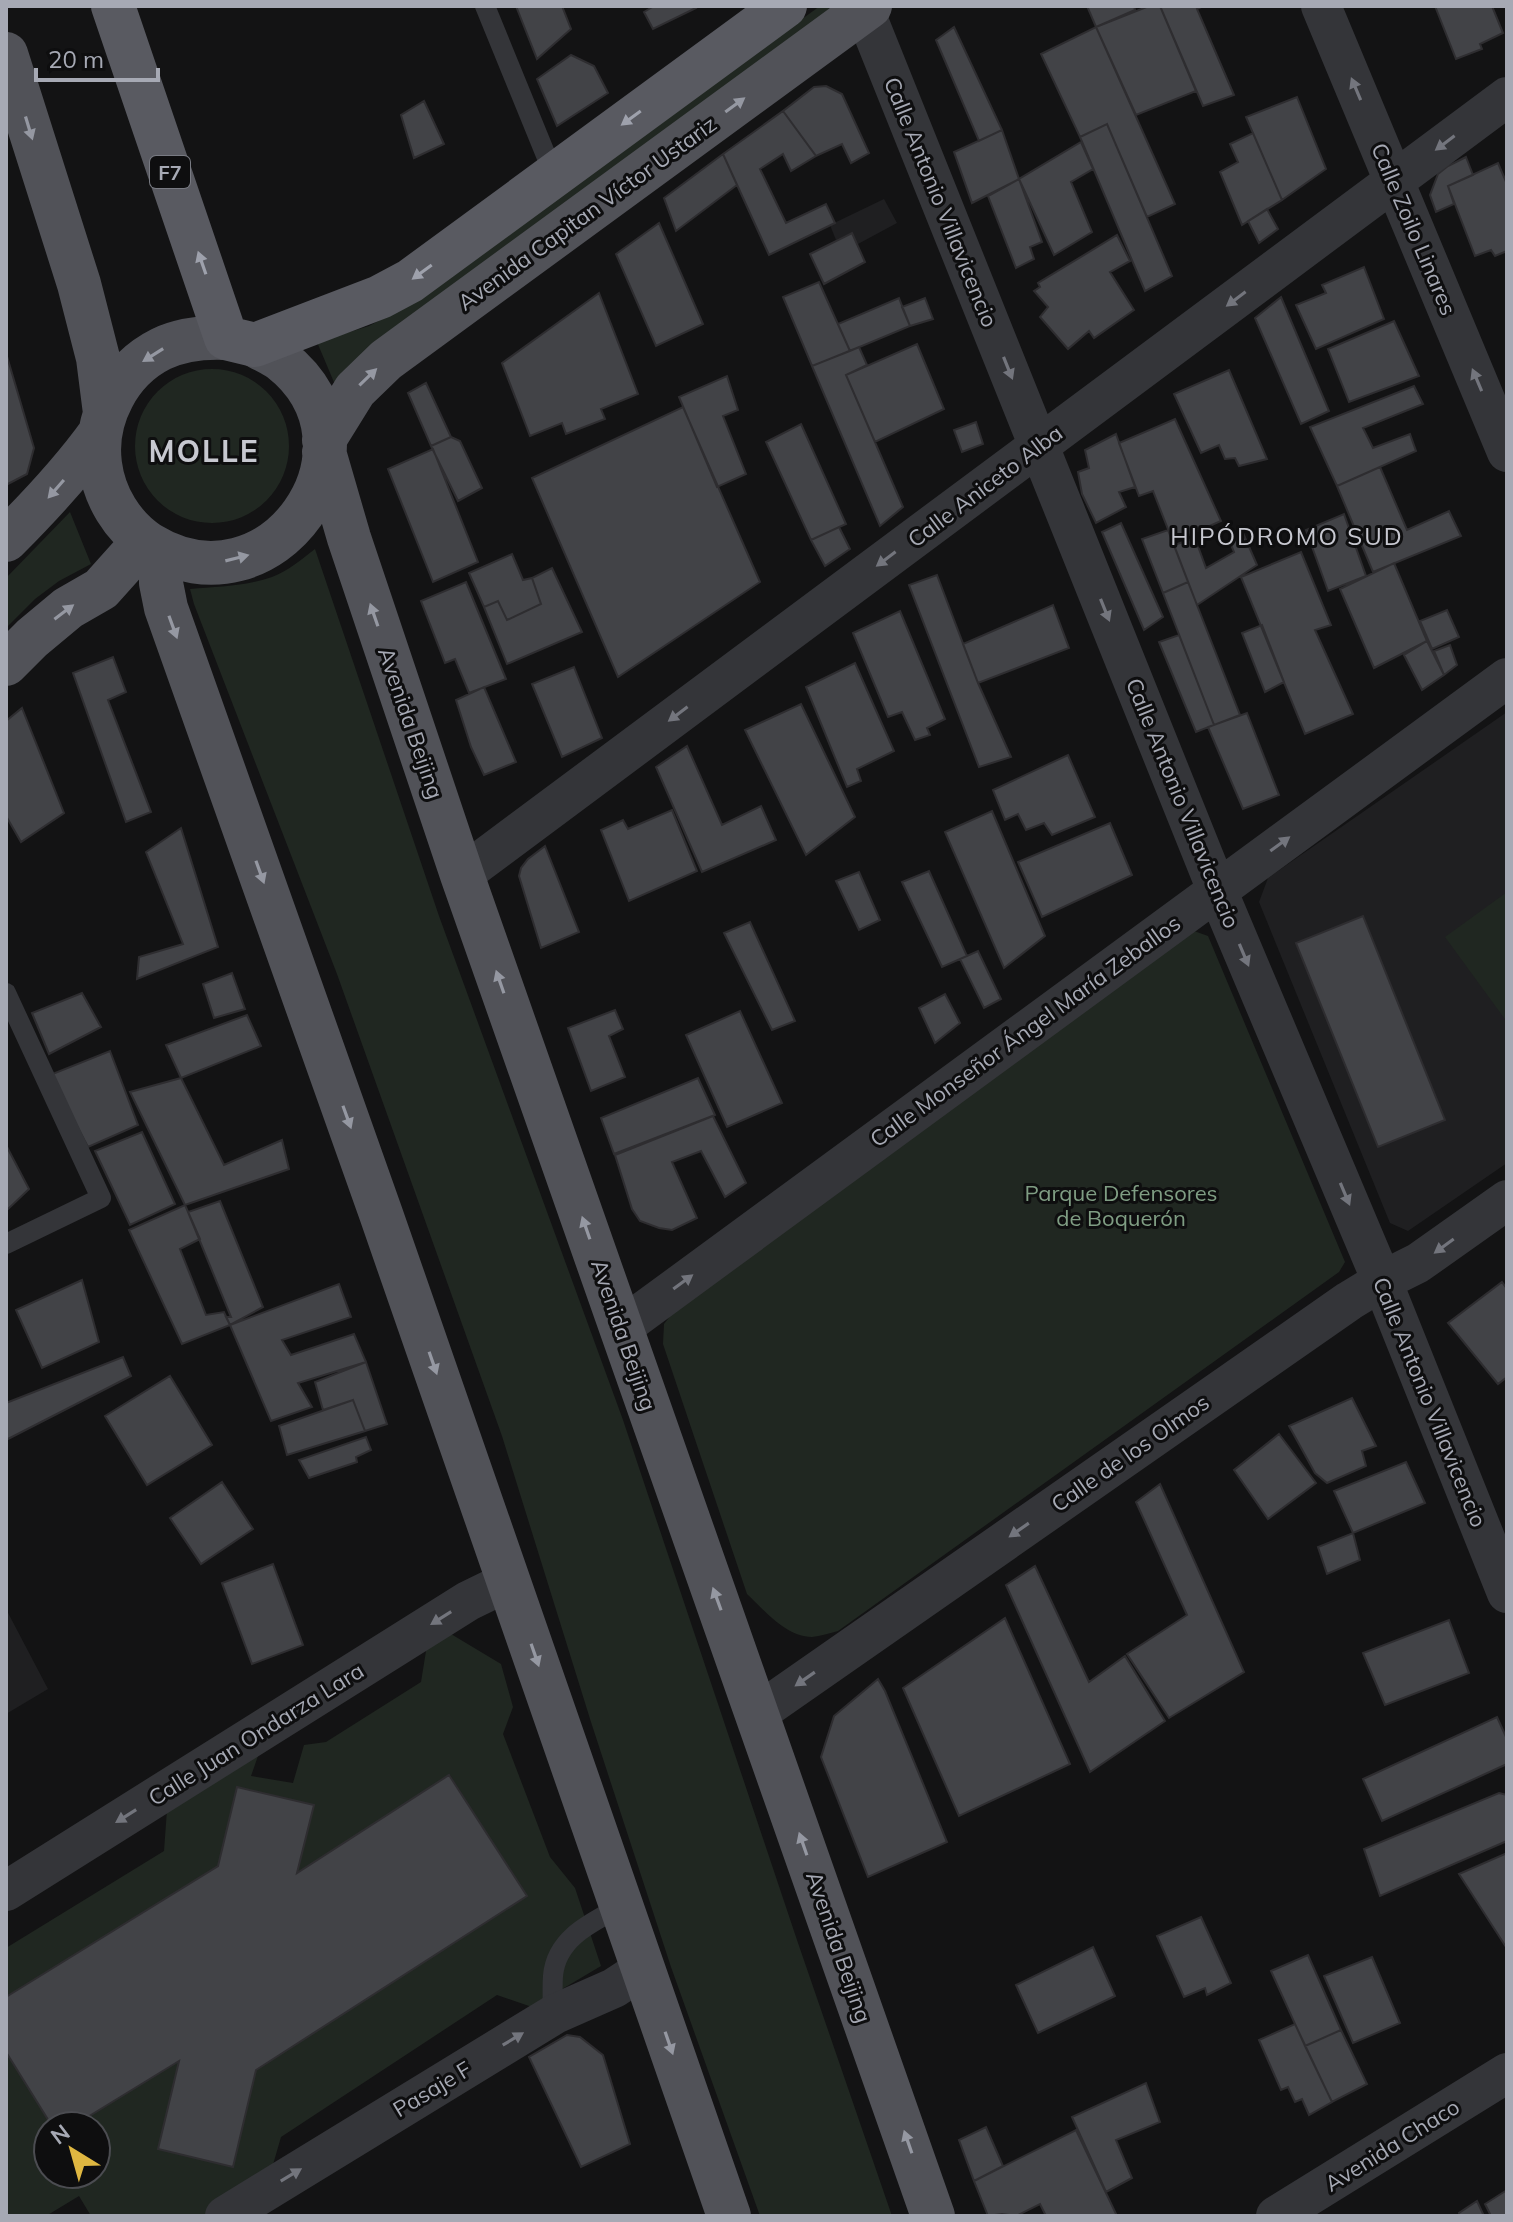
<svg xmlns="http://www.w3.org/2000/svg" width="1513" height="2222" font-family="Mulish,sans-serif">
	<rect width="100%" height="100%" fill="#131314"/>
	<path fill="#1f1f21" d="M884,199L897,223L858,244L851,233L836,240L830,225Z
		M1507,712V1163L1408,1231L1390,1223L1259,902L1268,878Z
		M6,1609L48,1689L6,1714Z"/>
	<path fill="#202721" d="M820,6H842L336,387L317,342L369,326L399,310Z
		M135 446a77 77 0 1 1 154 0a77 77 0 1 1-154 0Z
		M70,512L91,564L59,581L35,599L6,628V578Z
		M315,549L439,916L623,1420L798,1943L892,2216H760L671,1967L591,1722L502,1436L337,974L194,604L190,589C217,587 247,586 272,577C288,571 302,559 315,549Z
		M1507,892V1022L1445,937Z
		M1194,931L1208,936L1345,1262L1339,1272L838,1631C830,1633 820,1636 812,1637C786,1637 764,1610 747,1594L663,1344L664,1324L681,1302Z
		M446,1631L501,1664L513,1707L503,1734L550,1857L575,1888L601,1966L532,2007L497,1995L281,2137L270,2175L205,2216H91L79,2196L46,2216H6V2052L52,2126H48V2174H96V2126H73L179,2061L158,2149L233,2166L256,2070L526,1896L450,1775L297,1873L314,1805L238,1787L218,1866L6,1997V1948L164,1851L167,1810L259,1753L251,1776L293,1783L304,1745L326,1742L421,1682L427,1645Z"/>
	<path fill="#424347" stroke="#2e2d30" stroke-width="2" d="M516,6H562L571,29L537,59Z
		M654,6H695L696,8L653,29L644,12Z
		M1087,6H1134L1135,10L1096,27Z
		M1149,6H1160L1196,91L1136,115L1096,27Z
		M1160,6H1203L1197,9L1234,95L1203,106Z
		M1435,6H1492L1503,33L1480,44L1482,49L1456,59Z
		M954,27L1002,130L979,141L936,40Z
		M1096,27L1175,204L1147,217L1107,124L1080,137L1041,54Z
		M571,55L594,66L608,93L557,126L537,79Z
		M826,86L842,94L869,153L851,163L842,144L816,156L783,111L814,87Z
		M1297,97L1326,169L1282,200L1246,117Z
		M424,101L444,144L414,158L401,115Z
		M783,111L816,156L791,171L783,154L760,169L786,223L826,204L835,223L769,255L723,154Z
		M1107,124L1172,276L1145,291L1080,137Z
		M1002,130L1019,179L972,203L954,152Z
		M1253,133L1282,200L1242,225L1220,172L1238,162L1230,144Z
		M1081,142L1093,169L1071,182L1092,232L1054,255L1019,179Z
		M723,154L737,185L676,231L664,198Z
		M1466,157L1473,175L1448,186L1454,204L1436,212L1430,195L1438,174L1448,166Z
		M1498,163L1507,184V251L1495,256L1491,250L1475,256L1448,186Z
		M1019,179L1042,242L1030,247L1034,259L1016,268L988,196Z
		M1267,209L1278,229L1259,243L1248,221Z
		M659,223L703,324L656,346L616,254Z
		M852,233L865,262L824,284L810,254Z
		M1117,235L1130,261L1110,272L1134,310L1094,338L1089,331L1068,349L1040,317L1048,307L1034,291L1040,287L1038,283Z
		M1364,267L1384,319L1316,349L1296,305L1326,293L1322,285Z
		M819,282L850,351L812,366L783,297Z
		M599,293L638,394L601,409L605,419L566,434L562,423L530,436L502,363Z
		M1281,297L1329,411L1301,424L1255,318Z
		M899,298L910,326L850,351L838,324Z
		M925,298L933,319L910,326L902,307Z
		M1394,321L1419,376L1349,402L1328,349Z
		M917,344L944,409L875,442L846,375Z
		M859,347L867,365L846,375L903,507L880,526L812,366Z
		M6,353L34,448L27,474L6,485Z
		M1229,370L1267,459L1239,466L1235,458L1225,459L1219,445L1201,453L1174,394Z
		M727,376L738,410L723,416L746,474L717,487L679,397Z
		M426,383L451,437L431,446L408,393Z
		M1414,386L1423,404L1363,428L1373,448L1410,434L1416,451L1337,486L1310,427Z
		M683,407L760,582L618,677L532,478Z
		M1175,419L1221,521L1173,542L1153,491L1139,496L1119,443Z
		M976,422L983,444L962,452L954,430Z
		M801,424L846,524L811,540L766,442Z
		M1116,434L1135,487L1119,492L1126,507L1096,523L1082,494L1078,472L1089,468L1085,450Z
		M451,437L460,441L482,488L458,501L431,446Z
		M433,449L478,562L433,582L388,469Z
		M1380,467L1407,530L1449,511L1461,536L1373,572L1337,486Z
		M1344,514L1366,576L1328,591L1306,530Z
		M1121,523L1163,617L1144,630L1102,532Z
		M839,527L850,549L825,566L811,540Z
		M1168,530L1188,582L1163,593L1142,539Z
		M1243,533L1257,565L1197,605L1174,545L1195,538L1206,568L1234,552L1229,540Z
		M1301,552L1331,625L1315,630L1353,714L1305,734L1241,577Z
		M512,554L523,580L532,578L541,604L507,620L498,601L484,607L469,573Z
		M1394,563L1427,641L1374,668L1340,589Z
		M552,568L582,632L507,664L484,607L498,601L507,620L541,604L532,578Z
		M937,575L978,683L1011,757L979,767L909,585Z
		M466,582L506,679L469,693L455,659L445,663L421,601Z
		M1188,582L1240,715L1214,725L1163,593Z
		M1053,605L1069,648L978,683L963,644Z
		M1447,610L1459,637L1432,649L1420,621Z
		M900,611L945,719L927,728L930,735L915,740L902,712L888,717L853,633Z
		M1262,625L1284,682L1265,692L1242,633Z
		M1179,635L1214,725L1196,732L1159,642Z
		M1427,641L1444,675L1422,690L1404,655Z
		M1450,645L1457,665L1444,675L1434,651Z
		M113,657L126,692L108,700L151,812L126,822L73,673Z
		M855,663L894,751L857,769L861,781L847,787L806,687Z
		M574,667L602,738L562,757L532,684Z
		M484,687L516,762L484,775L471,747L456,700Z
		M801,704L855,817L806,855L745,730Z
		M22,708L64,813L21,842L6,816V721Z
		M1247,713L1279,795L1243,809L1208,727Z
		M687,746L722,825L761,806L776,840L702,872L656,767Z
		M1068,755L1095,817L1052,835L1044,823L1026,830L1018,814L1005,820L993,790Z
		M672,810L697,871L629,901L601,830L623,820L628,829Z
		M992,811L1045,936L1004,968L945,832Z
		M1110,823L1132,875L1042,917L1018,862Z
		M181,828L218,947L137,979L139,957L183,944L146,852Z
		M545,846L579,932L541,948L519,876L521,868L528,859Z
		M929,871L967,956L942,967L902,882Z
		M859,872L880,920L859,930L836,881Z
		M1363,916L1445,1120L1378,1147L1296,943Z
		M750,922L795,1021L772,1030L724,933Z
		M978,951L1001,999L984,1008L960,959Z
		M232,973L245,1009L214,1018L203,984Z
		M82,993L101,1027L49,1054L32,1013Z
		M945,994L960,1023L935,1043L919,1008Z
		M615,1010L623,1029L609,1036L625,1077L591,1091L568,1028Z
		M740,1011L782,1103L727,1127L686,1035Z
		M247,1015L261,1046L181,1078L166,1045Z
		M110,1051L138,1125L88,1147L50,1075Z
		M181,1078L224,1165L282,1140L289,1169L185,1205L130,1092Z
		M698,1078L715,1115L614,1154L601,1118Z
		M713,1116L746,1183L725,1197L701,1151L672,1162L697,1218L672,1230L659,1228L640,1221L632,1209L615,1155Z
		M142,1132L175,1204L130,1225L95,1151Z
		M6,1145L29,1189L6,1211Z
		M220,1201L263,1307L230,1325L226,1317H231L188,1212Z
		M185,1205L200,1239L180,1249L206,1315L224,1312L230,1325L182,1344L129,1230Z
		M82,1280L99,1342L42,1368L16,1310Z
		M1502,1282L1507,1289V1377L1498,1384L1448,1323Z
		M339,1284L351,1317L282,1340L291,1355L354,1334L366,1362L298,1383L312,1407L271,1421L230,1325Z
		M123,1357L131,1376L6,1440V1403Z
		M366,1362L387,1424L365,1431L353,1400L323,1410L315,1382Z
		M170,1376L212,1445L147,1485L105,1416Z
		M1352,1398L1376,1446L1362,1451L1366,1466L1327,1483L1315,1473L1289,1426Z
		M353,1400L365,1431L287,1455L279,1426Z
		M1279,1434L1316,1483L1268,1519L1234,1470Z
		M366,1437L371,1450L356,1457L357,1462L309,1478L299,1460Z
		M1406,1462L1425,1503L1353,1533L1334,1491Z
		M222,1482L253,1529L201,1564L170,1518Z
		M1160,1484L1244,1672L1169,1718L1127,1654L1187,1615L1136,1502Z
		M1353,1533L1360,1560L1327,1574L1318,1547Z
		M273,1564L303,1645L252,1664L222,1583Z
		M1035,1566L1089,1682L1125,1656L1165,1721L1090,1772L1006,1585Z
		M1005,1618L1070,1764L959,1816L903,1688Z
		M1449,1620L1469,1673L1385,1705L1363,1653Z
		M878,1679L885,1691L947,1842L868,1877L821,1757L834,1716Z
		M1497,1717L1507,1739V1764L1382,1821L1363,1779Z
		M449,1775L527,1896L256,2070L233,2167L158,2149L179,2061L73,2126H52L6,2052V1997L218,1866L237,1787L314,1805L297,1873Z
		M1499,1793L1507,1795V1841L1380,1896L1364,1849Z
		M1507,1853V1946L1506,1947L1459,1874Z
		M1201,1917L1231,1983L1207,1995L1205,1988L1184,1997L1157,1936Z
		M1093,1947L1115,1996L1038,2033L1016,1985Z
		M1308,1955L1341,2030L1305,2046L1271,1971Z
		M1372,1957L1400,2023L1353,2043L1324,1976Z
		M1295,2024L1332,2102L1309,2115L1302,2099L1295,2102L1288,2087L1281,2090L1259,2040Z
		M1341,2030L1367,2084L1332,2102L1305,2046Z
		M567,2035L580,2037L603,2055L630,2144L581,2167L529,2057Z
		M1146,2083L1160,2122L1116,2140L1132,2178L1106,2192L1072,2117Z
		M986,2127L1003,2166L974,2181L959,2140Z
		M1076,2130L1117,2216H1046L1040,2204L1016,2216L1002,2214L988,2216L974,2181Z
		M1507,2190V2216H1491L1485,2204Z
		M1477,2201L1484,2216H1460L1459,2213Z"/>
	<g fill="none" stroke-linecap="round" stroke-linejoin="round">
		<path stroke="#343539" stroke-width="20" d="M485,6L554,175
			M6,993L101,1198L6,1244
			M553,2015C553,2002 552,1989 553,1976C556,1938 592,1922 622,1906"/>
		<path stroke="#343539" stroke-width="40" d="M1321,6L1507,452
			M864,10L1217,890L1382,1281L1507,1593
			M462,875L1507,97
			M621,1328L1507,678
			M758,1713L1349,1301L1382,1281L1418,1263L1507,1200
			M6,1891L468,1601L509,1581
			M225,2216L555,2014L614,1988L643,1969
			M1276,2216L1507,2073"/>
		<path stroke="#515258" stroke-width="44" d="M6,54L79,284L98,358L105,413
			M226,338C204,337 182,339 161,349C119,370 94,418 100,464C104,496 122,526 149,544C272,620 392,447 281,360C273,354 263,350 255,345
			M324,440L355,390L386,360L870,6
			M324,452L349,538L462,875L933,2216
			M6,540C40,506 72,472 100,433
			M161,551V583L166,608L381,1214L729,2216
			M6,664L32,638L68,608L101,589L144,541"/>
		<path stroke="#595a61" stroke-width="44" d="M113,6L226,338L255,345L380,297L410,281L785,6"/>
	</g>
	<defs><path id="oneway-solid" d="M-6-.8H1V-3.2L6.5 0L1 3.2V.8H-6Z" transform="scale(2)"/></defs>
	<g fill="#73757d">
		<use href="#oneway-solid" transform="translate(1356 89) rotate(-113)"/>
		<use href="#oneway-solid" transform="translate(1445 143) rotate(143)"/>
		<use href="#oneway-solid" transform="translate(1236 299) rotate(143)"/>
		<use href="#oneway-solid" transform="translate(1008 368) rotate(68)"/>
		<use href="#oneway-solid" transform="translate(1477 380) rotate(-113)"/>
		<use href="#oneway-solid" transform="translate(886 559) rotate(143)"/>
		<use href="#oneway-solid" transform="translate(1105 610) rotate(68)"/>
		<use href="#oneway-solid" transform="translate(678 714) rotate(143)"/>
		<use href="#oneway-solid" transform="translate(1280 844) rotate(-36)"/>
		<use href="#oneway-solid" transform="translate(1244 955) rotate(67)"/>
		<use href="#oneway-solid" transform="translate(1345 1194) rotate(67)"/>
		<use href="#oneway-solid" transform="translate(1444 1246) rotate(144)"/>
		<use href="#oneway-solid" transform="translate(683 1282) rotate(-36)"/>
		<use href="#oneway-solid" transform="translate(1019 1530) rotate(145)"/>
		<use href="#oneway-solid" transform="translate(441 1618) rotate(148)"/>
		<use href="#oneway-solid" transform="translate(805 1679) rotate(145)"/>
		<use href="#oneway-solid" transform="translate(126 1816) rotate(148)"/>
		<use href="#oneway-solid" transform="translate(513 2039) rotate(-31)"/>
		<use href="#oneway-solid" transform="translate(291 2175) rotate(-31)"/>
	</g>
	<g fill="#9598a2">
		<use href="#oneway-solid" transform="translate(735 105) rotate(-36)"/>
		<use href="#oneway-solid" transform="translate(29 128) rotate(73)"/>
		<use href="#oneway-solid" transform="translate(153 355) rotate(148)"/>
		<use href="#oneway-solid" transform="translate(368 377) rotate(-44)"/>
		<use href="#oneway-solid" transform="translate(56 489) rotate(131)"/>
		<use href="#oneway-solid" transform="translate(237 558) rotate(-14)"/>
		<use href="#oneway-solid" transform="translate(64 612) rotate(-37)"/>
		<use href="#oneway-solid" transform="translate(374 615) rotate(-109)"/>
		<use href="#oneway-solid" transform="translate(173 627) rotate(70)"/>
		<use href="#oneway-solid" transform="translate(260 872) rotate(70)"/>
		<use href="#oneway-solid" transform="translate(500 982) rotate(-109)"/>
		<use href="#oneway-solid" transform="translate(347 1117) rotate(70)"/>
		<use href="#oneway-solid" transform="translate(586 1228) rotate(-109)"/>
		<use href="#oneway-solid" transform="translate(433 1363) rotate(71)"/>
		<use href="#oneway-solid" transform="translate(717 1599) rotate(-110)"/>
		<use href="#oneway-solid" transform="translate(535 1655) rotate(71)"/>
		<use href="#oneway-solid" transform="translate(803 1844) rotate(-109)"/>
		<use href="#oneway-solid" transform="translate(669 2043) rotate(71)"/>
		<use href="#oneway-solid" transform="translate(908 2142) rotate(-109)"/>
	</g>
	<g fill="#9ea1ac">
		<use href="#oneway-solid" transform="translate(631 118) rotate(144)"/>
		<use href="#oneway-solid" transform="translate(202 263) rotate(-109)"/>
		<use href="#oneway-solid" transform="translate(422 272) rotate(144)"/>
	</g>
	<g text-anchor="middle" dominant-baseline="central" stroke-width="6" stroke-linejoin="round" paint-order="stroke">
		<rect fill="#0e0e0f" stroke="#787a82" stroke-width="2" x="150" y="156" width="40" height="32" rx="6"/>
		<g font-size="20" font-weight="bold" fill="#a6a9b4">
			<text x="170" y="172">F7</text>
		</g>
		<g font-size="22" fill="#a6a9b4" stroke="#0e0e0f">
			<text transform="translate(941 202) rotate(68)">Calle Antonio Villavicencio</text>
			<text transform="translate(587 213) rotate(-36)">Avenida Capitan Víctor Ustariz</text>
			<text transform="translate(1414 229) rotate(67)">Calle Zoilo Linares</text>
			<text transform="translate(985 486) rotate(-37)">Calle Aniceto Alba</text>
			<text transform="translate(411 723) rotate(71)">Avenida Beijing</text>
			<text transform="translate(1183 803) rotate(68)">Calle Antonio Villavicencio</text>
			<text transform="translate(1025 1031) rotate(-36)">Calle Monseñor Ángel María Zeballos</text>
			<text transform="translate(624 1335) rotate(71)">Avenida Beijing</text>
			<text transform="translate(1430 1402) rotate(68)">Calle Antonio Villavicencio</text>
			<text transform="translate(1130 1453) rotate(-35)">Calle de los Olmos</text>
			<text transform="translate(256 1734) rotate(-32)">Calle Juan Ondarza Lara</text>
			<text transform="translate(839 1947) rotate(71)">Avenida Beijing</text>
			<text transform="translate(432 2089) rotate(-31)">Pasaje F</text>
			<text transform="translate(1392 2145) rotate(-32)">Avenida Chaco</text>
		</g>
		<g font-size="22" fill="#7f9d83" stroke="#0e0e0f">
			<text x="1121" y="1193">Parque Defensores<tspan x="1121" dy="25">de Boquerón</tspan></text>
		</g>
		<g font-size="24" letter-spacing="2" fill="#c7c8d0" stroke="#0e0e0f">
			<text x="1287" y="536">HIPÓDROMO SUD</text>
		</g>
		<g font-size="30" font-weight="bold" letter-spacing="2" fill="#c7c8d0" stroke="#0e0e0f">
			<text x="204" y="451">MOLLE</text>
		</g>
	</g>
	<rect width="1513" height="2222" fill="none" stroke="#a6a9b4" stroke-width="16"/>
	<g transform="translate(72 2150) rotate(323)"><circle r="38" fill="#0e0e0f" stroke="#4b4c51" stroke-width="2"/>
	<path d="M0-6L14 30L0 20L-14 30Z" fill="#dfb741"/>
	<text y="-12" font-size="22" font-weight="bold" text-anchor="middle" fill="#a6a9b4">N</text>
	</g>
	<path d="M36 68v12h122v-12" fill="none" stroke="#a6a9b4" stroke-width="4"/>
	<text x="48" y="68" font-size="24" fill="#a6a9b4" stroke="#0e0e0f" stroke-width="6" paint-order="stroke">20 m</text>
</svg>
